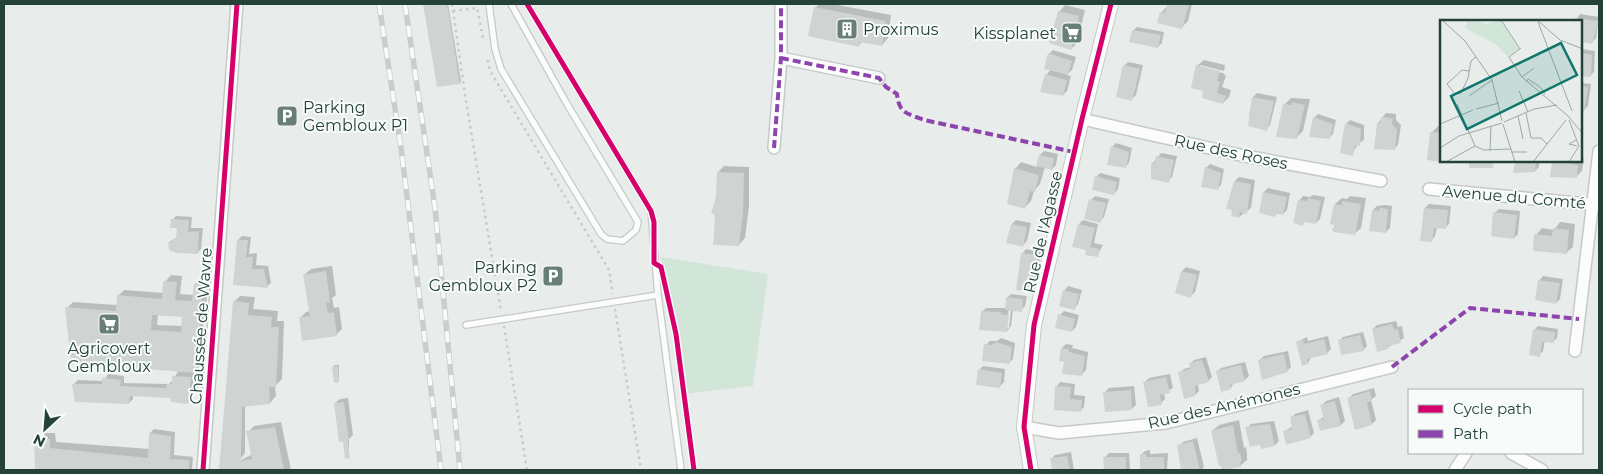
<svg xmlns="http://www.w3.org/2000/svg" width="1603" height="474" font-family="Montserrat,sans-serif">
	<rect width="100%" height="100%" fill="#e8edeb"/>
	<path fill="#d1e6d8" d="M661,257L768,274L753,386L684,394Z"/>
	<path fill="#0003" fill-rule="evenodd" d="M425,4H448L461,81L460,83L438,86Z
		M819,4H832L891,15L888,38L882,45L863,41L859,45L815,8Z
		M1169,4H1192L1188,21L1182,27L1161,13Z
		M1065,5L1085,10L1077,43L1071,49L1059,12Z
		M1580,14L1599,17L1596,38L1592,42L1582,41V21H1575Z
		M1137,27L1164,32L1162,43L1158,47L1133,31Z
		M1582,49L1595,51L1594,72L1590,76L1582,75Z
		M1053,50L1076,57L1072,70L1066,75L1071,76L1067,91L1063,95L1046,75L1051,69L1049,54Z
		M1204,60L1225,65L1224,71L1200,65V68L1223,73L1226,76L1222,87L1231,90L1229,97L1223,103L1205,90L1197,66Z
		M1128,62L1143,65L1136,95L1132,99L1124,66Z
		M1582,83L1591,84L1588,106L1584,110L1582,109Z
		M1257,93L1277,97L1270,125L1266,129L1249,116L1253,97Z
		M1291,98L1310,99L1303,131L1297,137L1278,135L1285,104Z
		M1386,113L1396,114V120L1401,125L1398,145L1394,149L1378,123Z
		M1318,114L1336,120L1333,134L1329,138L1314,118Z
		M1350,120L1364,125V140L1358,144L1352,154L1346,124Z
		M1438,126L1442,127L1440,160L1431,133Z
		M1116,143L1132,148L1129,163L1125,167L1112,147Z
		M1044,151L1058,154L1056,165L1052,169L1045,167L1040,184L1034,191L1031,201L1025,207L1015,169L1021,162L1037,167L1040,155Z
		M1161,153L1177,156L1172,177L1168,181L1152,164Z
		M1582,159H1584L1582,171L1576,177L1553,161H1582Z
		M1512,161H1539V167L1535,171Z
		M1210,164L1224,169L1221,185L1217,189L1206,168Z
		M724,166L749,167V206L745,238L739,245L717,196L718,172Z
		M1100,173L1120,178L1118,189L1114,194L1096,177Z
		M1239,177L1255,180L1251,208L1239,217L1235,181Z
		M1268,188L1290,193L1287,210L1283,214L1277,213L1275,215L1264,192Z
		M1313,195L1325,197L1320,219L1316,223L1306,221L1302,224L1299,201L1303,196L1310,197Z
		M1095,196L1109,199L1104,217L1100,221L1091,200Z
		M1350,196L1366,198L1361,228L1354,234L1335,231L1334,226L1337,224L1335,204L1342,198L1347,199Z
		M1429,204L1451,206L1449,224L1445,228L1437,227L1435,236L1431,241L1425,208Z
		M1385,205L1392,206L1390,228L1386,232L1373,210L1377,206Z
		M1499,209L1520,211L1518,234L1514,238L1494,213Z
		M176,216L192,217L191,228H203L201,249L197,253L169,242L178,237V227L172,220Z
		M1016,220L1031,223L1027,241L1023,245L1012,224Z
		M1083,220L1098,224L1094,243L1103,245L1097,256L1087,250L1073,246L1079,224Z
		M1560,222L1575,224L1573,247L1566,253L1536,235L1542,228L1554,230Z
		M242,236L251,237L249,254L257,253L256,265L268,266L271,283L267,286L235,284L238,240Z
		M1026,249L1041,252L1037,278L1032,291L1022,254Z
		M332,266L336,295L332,298L334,308L339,307L342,329L336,335L300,318L306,312L311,311L304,275L311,269Z
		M1186,267L1200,271L1195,292L1191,296L1182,271Z
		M171,275L182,276L180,294L194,295L195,284L201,278H208L206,310L202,314H204L203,328H205L201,365L195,372L192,398L188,402L171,397L133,395V399L129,403L74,384L78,380L104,381L108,374L124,376V383L169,384L172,381L179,370L67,308L73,302L117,305L118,296L124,290L164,293L165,282ZM158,314L186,316L183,326L157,325Z
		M1543,276L1563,279L1560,299L1556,303L1539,281Z
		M1068,286L1082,290L1078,304L1074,309L1064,291Z
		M1011,294L1027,296L1025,306L1021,310L1013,309L1011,326L1007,331L982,312L986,308H1006L1007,298ZM1009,308L1011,309L1009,328H1006Z
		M240,296L255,297L253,309L278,311L277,321H284L282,379L275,386L276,396L270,403L245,405V453L239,461L253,454L248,432L254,426L281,422L291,470H220L234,302Z
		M1064,311L1079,315L1076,327L1072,331L1060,315Z
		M1396,321L1398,327L1402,326L1404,338L1387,348L1373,329L1377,325Z
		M1538,326L1558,329L1557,338L1553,342L1545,341L1543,351L1539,355L1534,330Z
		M1363,332L1367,346L1363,350L1339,341L1343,337Z
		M1328,336L1331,349L1327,353L1311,357L1308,363L1297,342L1307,337L1308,341Z
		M1001,338L1015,343L1013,359L1009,363L986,345L990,341H997Z
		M1066,344L1073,345L1072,348L1088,352L1086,370L1082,374L1065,361L1061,360L1062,348Z
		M1288,351L1291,367L1287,371L1263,379L1260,360L1264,356Z
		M1206,357L1212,377L1208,381L1198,384L1199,391L1195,395L1179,373L1184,369L1191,367L1190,364L1194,360Z
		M1245,362L1249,376L1245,380L1234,382L1231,388L1217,372L1221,368Z
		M335,365H339V381L333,367Z
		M983,366L1005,369L1004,382L1000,386L979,370Z
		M1170,374L1173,388L1164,393L1165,399L1161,403L1145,382L1149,378Z
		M1060,382L1075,384L1074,395L1085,396L1084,407L1080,411L1056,387Z
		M1134,386L1136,405L1132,409L1105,392L1109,388Z
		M1374,388L1376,396L1371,400L1376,420L1372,424L1349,398L1353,394Z
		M1339,397L1345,421L1341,425L1321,430L1319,420L1325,416L1322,405L1326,401Z
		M348,398L353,435L349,439V457L344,443L348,440L335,403L340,399Z
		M1308,410L1314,433L1310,437L1285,431L1293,426L1291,418L1295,414Z
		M1239,420L1244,448L1246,447L1247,454V460L1240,466L1223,470L1212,431L1219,425Z
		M1274,421L1279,441L1275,445L1262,448L1261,443L1247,428L1251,424Z
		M154,429L175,432L174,455L193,457L192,470H36L35,439L41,433H55L56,442L150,449V433Z
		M1197,438L1204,467L1201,470H1183L1179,446L1183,442Z
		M1150,450V454L1168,453L1167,470H1142L1141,455L1145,451Z
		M1071,452L1074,470H1054L1051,459L1055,455Z
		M1109,453H1129L1130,470H1105V457Z"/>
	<path fill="#cfd4d2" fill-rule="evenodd" d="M423,4H447L460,84L437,87Z
		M1167,4H1189L1182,29L1157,23L1160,12L1165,13Z
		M814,7L886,21L882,46L860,42L859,47L808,36Z
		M1058,11L1079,16L1071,50L1049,43Z
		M1574,18L1599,21L1592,44L1582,42V21H1574Z
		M1132,30L1161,35L1158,48L1129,42Z
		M1048,53L1072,61L1068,75L1044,69Z
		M1582,53L1592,55L1591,77L1582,76Z
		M1123,65L1140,69L1132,101L1116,97Z
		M1196,65L1220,71L1217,81L1220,82L1217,93L1226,96L1223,104L1202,98L1203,91L1191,88Z
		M1045,74L1067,80L1063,96L1040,92Z
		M1582,86L1588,87L1584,111H1582Z
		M1252,97L1274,101L1267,131L1248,126Z
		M1292,102L1305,105L1297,139L1276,137L1283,104L1292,105Z
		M1313,117L1333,124L1330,139L1309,137Z
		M1381,117L1393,118L1392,124L1397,130L1395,150L1374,149L1377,123H1380Z
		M1345,123L1361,129L1360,146L1355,145L1353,156L1340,153Z
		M1430,132L1442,133L1441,162L1427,160Z
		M1111,146L1129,152L1126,168L1107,165Z
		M1039,155L1054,158L1052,170L1036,166Z
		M1156,156L1174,160L1169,183L1151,179V163L1154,164Z
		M1469,161H1494L1493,168H1469Z
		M1510,161H1536L1535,172L1513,173L1515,163Z
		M1552,161H1570V164L1578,165L1577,178L1550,177Z
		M1205,167L1221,173L1218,190L1201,187Z
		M1014,168L1039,175L1035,192L1030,191L1025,209L1007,204Z
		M717,172L744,173L743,213L739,246L713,245L715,221L714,214H711L716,196Z
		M1095,176L1117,182L1114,195L1092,190Z
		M1234,181L1251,184L1247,214L1240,212L1239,218L1231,216L1232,210L1226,209Z
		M1263,192L1287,197L1283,215L1276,214L1275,217L1259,213Z
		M1308,198L1321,201L1316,224L1304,222L1303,226L1293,223L1298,200L1307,201Z
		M1089,199L1106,203L1101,223L1084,219Z
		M1342,201L1361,204L1355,235L1334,232L1332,229L1336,225L1330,224L1334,204L1342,205Z
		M1380,208L1388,209L1386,233L1369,231L1372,210L1379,211Z
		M1424,208L1448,210L1446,229L1434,228L1432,242L1420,241Z
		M1493,212L1517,215L1514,239L1491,236Z
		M171,219L189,220L188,232L199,231L198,254L177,253L169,250L168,242H172L173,238H176L177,228H170Z
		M1011,224L1027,227L1023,247L1006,243Z
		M1078,224L1095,228L1090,247L1100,249L1098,257L1085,255L1086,250L1072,247Z
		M1553,228L1569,230L1567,254L1533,251L1534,234L1552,236Z
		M237,240H248L246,257H253L252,269H264L268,288L233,285Z
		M1021,253L1038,255L1033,292L1016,290Z
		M326,271L330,302L326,303L328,313L334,312L337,336L302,341L299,317L310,316L303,275Z
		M1181,271L1197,275L1191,298L1175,293Z
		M1538,280L1560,283L1556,304L1535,300Z
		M163,281L177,282L175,300L192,301L194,284H203L196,373L71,363L65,307L116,311L117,295L162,299ZM152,315L182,317L181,332L151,330Z
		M1063,290L1079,294L1075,310L1059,306Z
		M1006,297L1023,299L1022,312L1005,310Z
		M233,301L249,303L248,315L272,317L271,327H279L276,387H269L270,404L242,407L241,458L239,461L252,459L246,431L275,427L284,470H219Z
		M981,311L1001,312V314L1009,315L1007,332L979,330Z
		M1058,314L1075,319L1072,332L1055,328Z
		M1392,324L1394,330L1398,329L1401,343L1387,346L1388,349L1377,352L1372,329Z
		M1533,329L1555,332L1554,343L1542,342L1540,357L1529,355Z
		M1360,335L1364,351L1341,355L1338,340Z
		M1324,339L1328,354L1307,359L1308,364L1302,366L1296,342L1303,340L1304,344Z
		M996,342L1012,347L1010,364L982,361L984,344L992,345Z
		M1061,348L1069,349V352L1085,356L1082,376L1062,374L1064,362L1059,361Z
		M1284,354L1288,372L1262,380L1258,360Z
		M1202,360L1209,382L1195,386V396L1184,399L1178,372L1190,369L1189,363Z
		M1241,365L1245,381L1230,385L1231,389L1221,392L1216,371Z
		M338,366L339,382L334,383L332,367Z
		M978,369L1002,373L1000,388L976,385Z
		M172,376L191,377L188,404L171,402L170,398L130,396L129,404L75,402L72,384H102V378L121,380L120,386L166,388L167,384H172Z
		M1166,377L1170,393L1160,395L1162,405L1148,407L1143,382Z
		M1055,386L1071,387L1070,399L1082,400L1081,412L1054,410Z
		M1131,390L1132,410L1105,412L1103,392Z
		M1370,391L1372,401L1367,402L1372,425L1355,430L1347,398Z
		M1335,401L1341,426L1320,431L1317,420L1324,419L1320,405Z
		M344,402L349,441L339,442L334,403Z
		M1305,414L1311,438L1286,445L1283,431L1292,429L1290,417Z
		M1270,424L1275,446L1261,449L1260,445L1250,447L1245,427Z
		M1233,425L1238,453H1240L1242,461L1240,462L1241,467L1222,470L1221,466H1219L1211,431Z
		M149,433L171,436L170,459L189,460V470H35L34,439H50V448L148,458Z
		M1193,441L1200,470H1181L1177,445Z
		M343,442H348L350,458L345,459Z
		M1140,454H1146V457H1164V470H1140Z
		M1067,456L1070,470H1052L1050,458Z
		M1103,457H1126V470H1104Z"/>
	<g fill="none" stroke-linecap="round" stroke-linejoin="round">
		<g stroke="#c5cac8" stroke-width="8">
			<path id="service" d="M489,4L495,49L501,69L601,234L607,239L623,241L636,230L638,222L567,104L511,4
				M527,4L651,211L658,295
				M466,325L658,295L681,470"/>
		</g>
		<g stroke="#c5cac8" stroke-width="14">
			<path id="minor" d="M781,58L879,78
				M1082,119L1240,155L1381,181
				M774,148L781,58V4
				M1429,189L1599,205
				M1575,351L1599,151
				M1024,427L1059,433L1166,423L1392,367
				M1511,453L1542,470
				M203,470L237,4
				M1455,470L1466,453"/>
		</g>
		<g stroke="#c5cac8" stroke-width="16">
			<path id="tertiary" d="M1031,470L1024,427L1034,325L1082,119L1111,4"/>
		</g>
		<path stroke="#c3ccca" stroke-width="2.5" stroke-dasharray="2.5 4" stroke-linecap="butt" d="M452,4L466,101L501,311
			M453,11L477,8L483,38
			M488,60L490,71L609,270L613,294
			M615,309L641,470
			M504,326L527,470"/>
		<use href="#service" stroke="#fcfcfc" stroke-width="5.5"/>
		<use href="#minor" stroke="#fcfcfc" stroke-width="11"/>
		<use href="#tertiary" stroke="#fcfcfc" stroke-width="14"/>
		<g stroke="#c9cdcc" stroke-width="5.5">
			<path id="rail" d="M379,4L401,148L441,470
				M405,4L435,208L460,470"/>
		</g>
		<use href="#rail" stroke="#f7fbf9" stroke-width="4" stroke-dasharray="11" stroke-linecap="butt"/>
		<path stroke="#8e44ad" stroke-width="4" stroke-dasharray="8 4" stroke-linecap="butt" d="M781,58L879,78L886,87L897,94C899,114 907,113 924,120L1074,152
			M774,148L781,58V4
			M1392,367L1470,308L1579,319"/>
		<g stroke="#f7fbf9" stroke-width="8">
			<path id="cycleway" d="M527,4L651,211L654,222V263L661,267L676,334L694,470
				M203,470L237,4
				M1031,470L1024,427L1034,325L1082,119L1111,4"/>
		</g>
		<use href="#cycleway" stroke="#d6006c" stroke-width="5"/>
	</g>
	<defs>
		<g id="building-square" transform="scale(1.125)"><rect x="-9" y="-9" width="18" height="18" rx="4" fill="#697e78" stroke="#f7fbf9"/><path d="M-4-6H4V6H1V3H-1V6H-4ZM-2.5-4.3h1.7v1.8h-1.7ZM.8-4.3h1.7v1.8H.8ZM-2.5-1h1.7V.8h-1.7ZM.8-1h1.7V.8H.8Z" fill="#fff"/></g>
		<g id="supermarket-square" transform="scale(1.125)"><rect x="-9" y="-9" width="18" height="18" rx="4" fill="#697e78" stroke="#f7fbf9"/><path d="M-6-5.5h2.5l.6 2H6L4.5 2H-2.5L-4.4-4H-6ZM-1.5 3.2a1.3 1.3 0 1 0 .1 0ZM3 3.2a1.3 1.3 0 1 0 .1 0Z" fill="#fff"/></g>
		<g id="parking-square" transform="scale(1.125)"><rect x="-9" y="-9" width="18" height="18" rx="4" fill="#697e78" stroke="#f7fbf9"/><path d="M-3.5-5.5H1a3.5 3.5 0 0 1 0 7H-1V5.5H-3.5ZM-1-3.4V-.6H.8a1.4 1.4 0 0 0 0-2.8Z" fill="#fff"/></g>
	</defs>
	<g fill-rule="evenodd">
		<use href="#building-square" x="847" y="29"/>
		<use href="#supermarket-square" x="1072" y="33"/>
		<use href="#parking-square" x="287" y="116"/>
		<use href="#parking-square" x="553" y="276"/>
		<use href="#supermarket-square" x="109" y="324"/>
	</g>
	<g text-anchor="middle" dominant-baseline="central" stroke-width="4" stroke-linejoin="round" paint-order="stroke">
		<g font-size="16" fill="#24423a" stroke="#f7fbf9" text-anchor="start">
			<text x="863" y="29">Proximus</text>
			<text x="1056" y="33" text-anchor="end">Kissplanet</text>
			<text x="303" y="107">Parking<tspan x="303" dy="18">Gembloux P1</tspan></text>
			<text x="537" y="267" text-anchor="end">Parking<tspan x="537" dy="18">Gembloux P2</tspan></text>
			<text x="109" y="348" text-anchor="middle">Agricovert<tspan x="109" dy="18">Gembloux</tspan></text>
		</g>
		<g font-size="16" fill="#24423a" stroke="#f7fbf9">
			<text transform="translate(1231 152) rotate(12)">Rue des Roses</text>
			<text transform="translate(1514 197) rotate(5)">Avenue du Comté</text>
			<text transform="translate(1043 232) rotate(-77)">Rue de l'Agasse</text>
			<text transform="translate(201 326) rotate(-86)">Chaussée de Wavre</text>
			<text transform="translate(1224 406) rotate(-13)">Rue des Anémones</text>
		</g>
	</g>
	<g transform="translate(1440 20)">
		<rect width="142" height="142" fill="#e8edeb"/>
		<path d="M28,0L47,4L60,0L79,29L68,37L57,25L25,8Z" fill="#d1e6d8"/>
		<path fill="none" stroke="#9aa9a4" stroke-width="1" d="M2,0L25,21L52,60L62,101M61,0L80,29M97,0L120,20L143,29M98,2L132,91M81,28L69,37L82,57L94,48M29,51L22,50L7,64L15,74L21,73L28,58L31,41L36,37M82,57L128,96M86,62L88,59L100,67L105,74M79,71L88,92M29,76L52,60M17,84L35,126L44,130L71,129M36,89L59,83M86,93L91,118H101L107,124M78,96L83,119M128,96L143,114M64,102L94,89L117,85M0,104L33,90M63,104L75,142M136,120L129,124L137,126M0,128L19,116L62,103M50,131L51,106M71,132H87M6,142L35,126M93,142L126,100M129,142L139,126L129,100"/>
		<path fill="#0f766e" fill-opacity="0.15" stroke="#0f766e" stroke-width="2.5" d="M121,23L137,55L27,109L11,76Z"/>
		<rect width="142" height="142" fill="none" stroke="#24423a" stroke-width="2.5"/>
	</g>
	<rect width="1603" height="474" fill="none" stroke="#24423a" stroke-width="10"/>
	<rect x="1408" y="389" width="175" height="65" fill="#f7fbf9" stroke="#a3b1ad"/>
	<rect x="1418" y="405" width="25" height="8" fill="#d6006c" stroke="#a3b1ad"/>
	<text x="1453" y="414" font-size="15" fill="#24423a">Cycle path</text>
	<rect x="1418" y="430" width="25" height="8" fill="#8e44ad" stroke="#a3b1ad"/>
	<text x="1453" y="439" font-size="15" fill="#24423a">Path</text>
	<g transform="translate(45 429) rotate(206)" stroke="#f7fbf9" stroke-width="4" paint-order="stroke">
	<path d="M0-4L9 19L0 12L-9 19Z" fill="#24423a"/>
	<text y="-8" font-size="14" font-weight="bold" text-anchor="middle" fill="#24423a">N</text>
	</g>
</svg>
